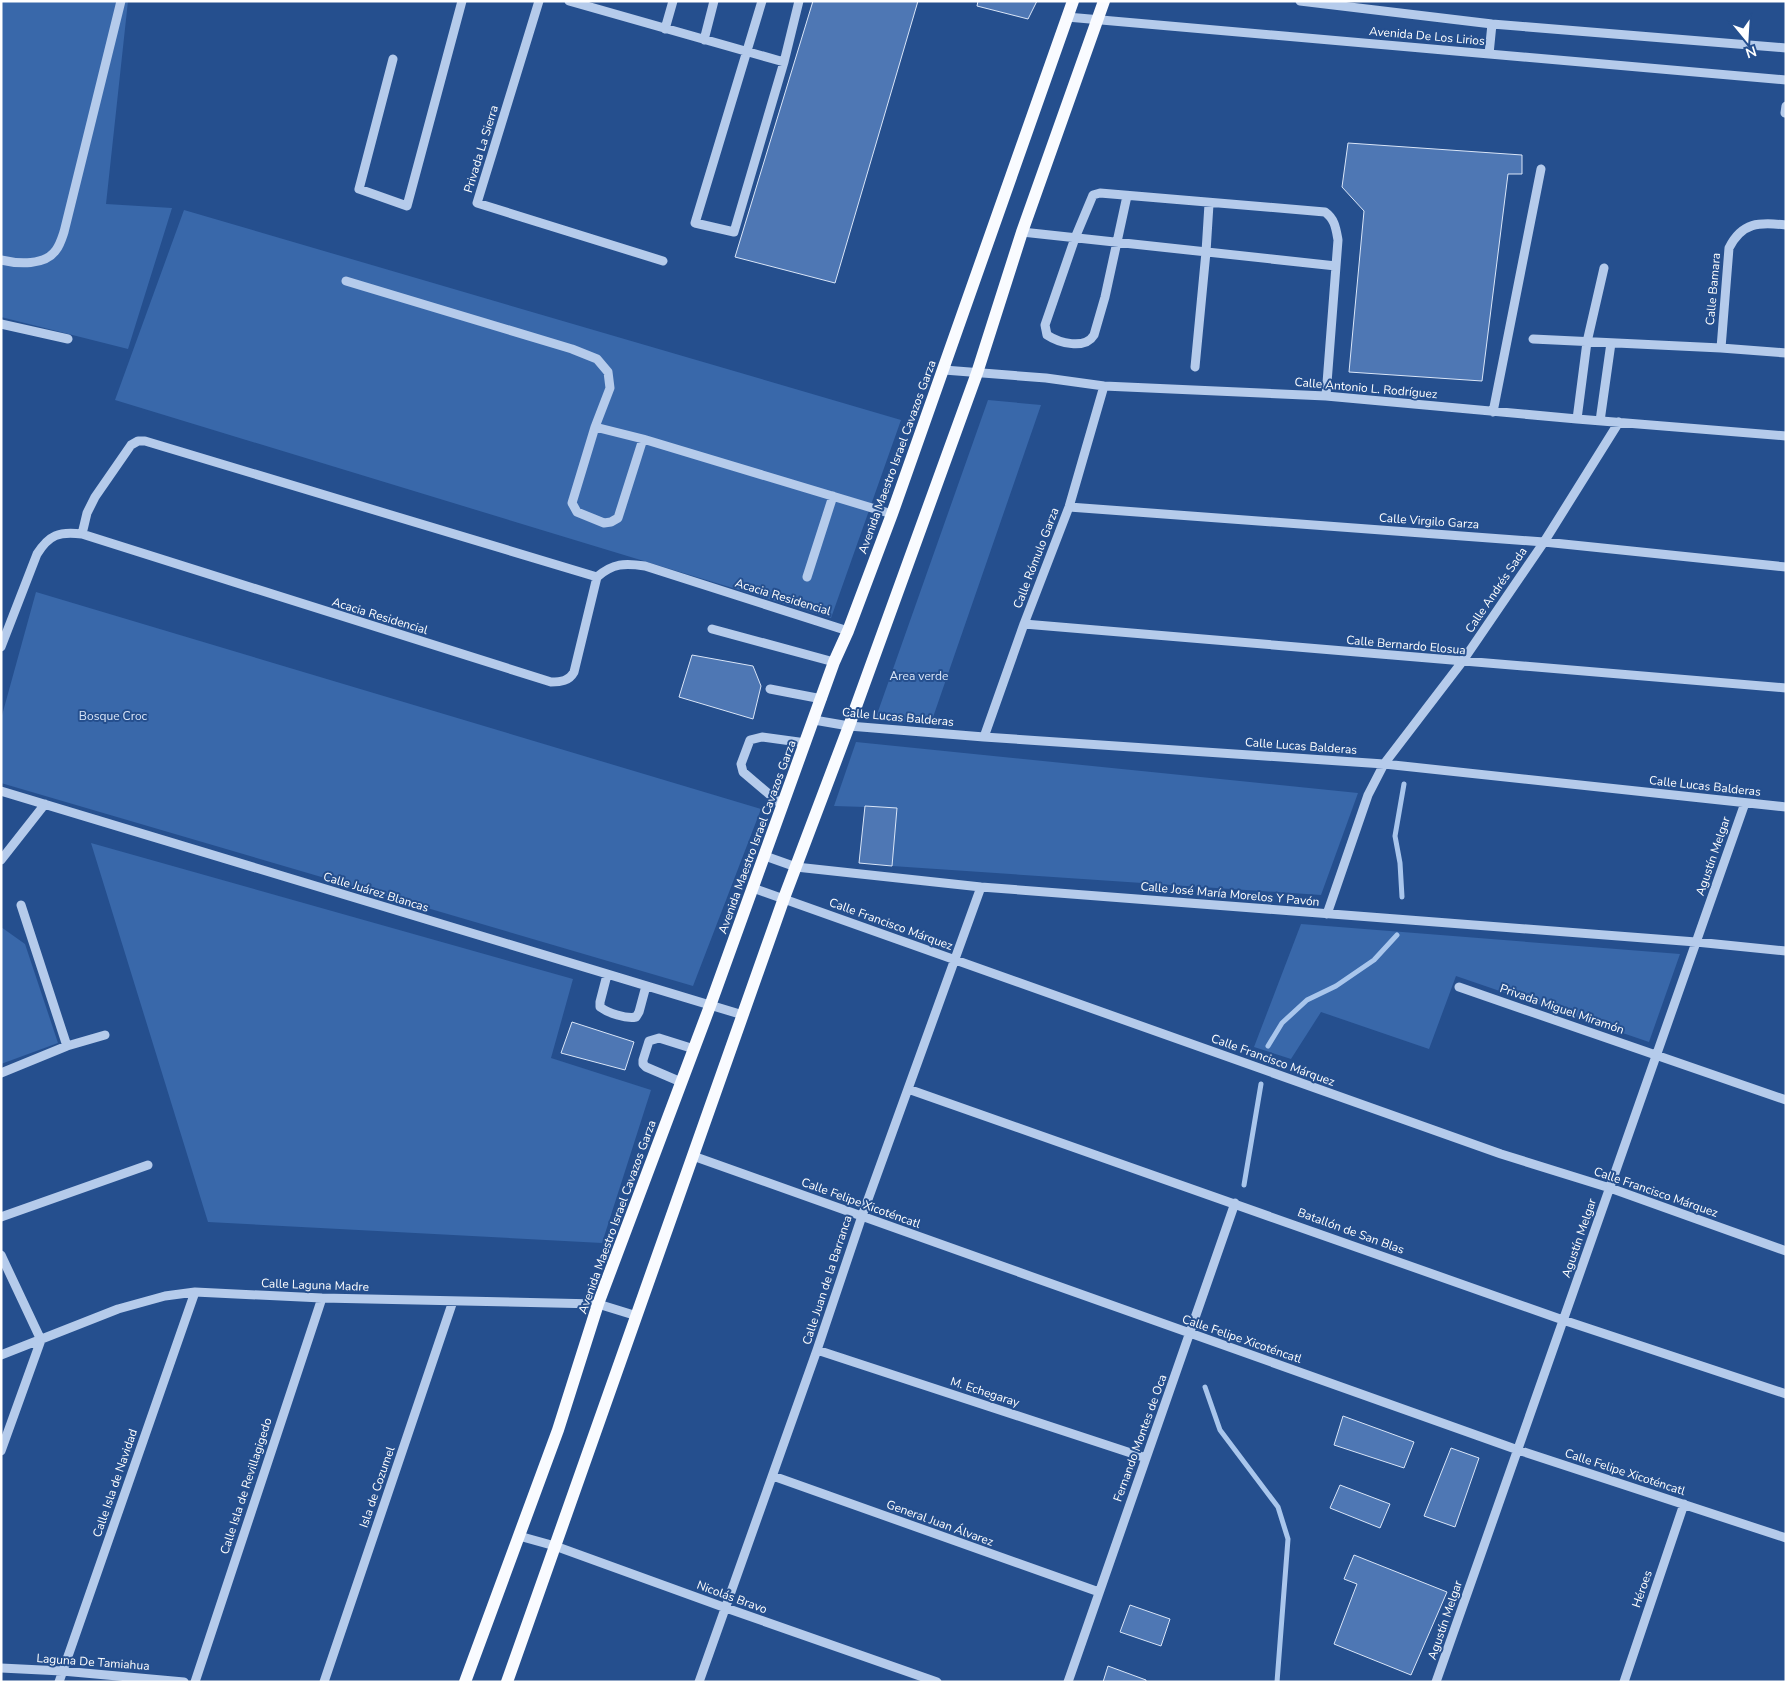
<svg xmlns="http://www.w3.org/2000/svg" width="1787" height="1683" font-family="'Nunito Sans',sans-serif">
	<rect width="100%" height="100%" fill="#254f8e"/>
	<path fill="#3968aa" d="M1,1H128L106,204L172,208L128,349L1,317Z
		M184,210L901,420L831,618L115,400Z
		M988,400L1041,405L931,723L875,720Z
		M36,592L761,809L693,986L1,783V719Z
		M856,742L1358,793L1321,895L892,866L897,808L834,806Z
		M91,843L573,979L551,1058L651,1090L602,1243L208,1222Z
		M1301,924L1680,954L1649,1042L1456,976L1429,1049L1321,1012L1291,1059L1254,1047Z
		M1,927L25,944L58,1043L1,1064Z"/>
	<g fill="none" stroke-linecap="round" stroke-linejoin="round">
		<path stroke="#a9c6ec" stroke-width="5" d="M1402,897L1400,863L1395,836L1404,784
			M1268,1046L1282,1023L1307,1000L1336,986L1374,960L1397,935
			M1244,1185L1261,1084
			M1205,1387L1220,1430L1278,1507L1288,1539L1277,1682"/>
	</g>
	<path fill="#4e77b4" stroke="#dae6f8" d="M813,1H918L835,283L735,257Z
		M978,1H1037L1028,19L977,6Z
		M1348,143L1522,155V174H1508L1482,381L1349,372L1364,211L1342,187Z
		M692,655L753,666L761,686L753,719L679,697Z
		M865,806L897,808L892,866L859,863Z
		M572,1022L634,1042L625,1070L561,1053Z
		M1343,1416L1414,1442L1404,1468L1334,1445Z
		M1451,1448L1479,1458L1455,1527L1424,1516Z
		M1340,1485L1390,1504L1380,1528L1330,1508Z
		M1354,1555L1447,1592L1411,1675L1334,1644L1357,1584L1344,1579Z
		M1130,1605L1170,1619L1161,1646L1120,1632Z
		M1108,1666L1146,1680V1682H1103Z"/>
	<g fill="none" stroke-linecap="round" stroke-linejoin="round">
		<path stroke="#b5cbeb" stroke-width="9" d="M539,1L477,203L663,261
			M569,1L784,62
			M762,1L695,223L734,232L784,62L799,1
			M1300,1L1492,24L1786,48
			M1067,17L1786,80
			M665,29L673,1
			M704,40L714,1
			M1489,54L1492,24
			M393,59L359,189L407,206L462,1
			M1785,113L1786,106
			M1127,196L1105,297L1094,335C1085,350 1059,343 1047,335L1045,325L1075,238L1093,195L1100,193L1325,212C1335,219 1336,229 1338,240L1326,396
			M1022,232L1336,266
			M1,260C18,264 45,266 56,250C60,245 62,238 64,232L121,1
			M346,281L572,349L597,359L608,372L610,388L595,427L572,503L577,512L604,523L611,522L618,518L643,439
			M1,324L68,339
			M1533,339L1721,348L1786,353
			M1721,348L1729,248C1742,222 1759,222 1786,225
			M1195,367L1206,252L1209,204
			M944,370L1046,378L1104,386L1326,396L1577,419L1786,436
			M1493,412L1541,169
			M1577,419L1587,342L1604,268
			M1600,421L1611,343
			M595,427L643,439L892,514
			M1069,507L1544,542L1786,567
			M82,534L87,513L95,497L131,445L138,441H145L597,577
			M807,577L833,496
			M1024,624L1786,688
			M712,629L834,662
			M1,647L37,554C49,535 59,531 82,534L551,682C561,682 569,681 574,672L597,577C613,563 625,563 645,566L848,631
			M770,689L822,699
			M814,720L849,726L984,737L1384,764L1786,807
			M984,737L1024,624L1069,507L1104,386
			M1,791L743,1015
			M783,806L743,772L741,764L750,740L762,737L806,743
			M765,856L796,867L981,887L1696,942L1786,951
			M1,860L45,804
			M753,888L1501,1154L1610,1188L1786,1251
			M21,905L67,1046
			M1327,914L1368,795L1384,764L1462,662L1544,542L1619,422
			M607,975L600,1002V1007C608,1013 626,1019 636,1017L639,1012L646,986
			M1459,987L1786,1100
			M1,1073L67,1046L105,1035
			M681,1082L646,1067L643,1064V1060L649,1041L659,1038L694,1049
			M908,1089L1563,1320L1786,1394
			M693,1156L1518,1450L1786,1538
			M1,1217L148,1165
			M1,1255L41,1340L1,1451
			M817,1350L1146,1458
			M1,1355L118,1309L165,1296L195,1292L322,1298L598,1304L637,1316
			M773,1476L1099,1592
			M519,1536L555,1546L726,1608L937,1682
			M1,1668L62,1671L184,1682
			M59,1682L195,1292
			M195,1682L322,1298
			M324,1682L453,1301
			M699,1682L817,1350L862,1216L981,887
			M1068,1682L1235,1203
			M1436,1682L1745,803
			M1624,1682L1684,1504"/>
		<path stroke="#f9fbff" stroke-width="12" d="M465,1682L558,1430L598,1304L710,1006L834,662L848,631L892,514L1073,1
			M507,1682L784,898L849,726L977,373L1022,232L1104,1"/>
	</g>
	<g text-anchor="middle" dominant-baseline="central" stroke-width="4" stroke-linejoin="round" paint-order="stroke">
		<g font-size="12" fill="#fff" stroke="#254f8e">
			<text transform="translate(1427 36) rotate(5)">Avenida De Los Lirios</text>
			<text transform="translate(481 149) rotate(-73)">Privada La Sierra</text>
			<text transform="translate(1713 289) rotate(-85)">Calle Bamara</text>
			<text transform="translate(1366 388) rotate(5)">Calle Antonio L. Rodríguez</text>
			<text transform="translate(897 457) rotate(-70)">Avenida Maestro Israel Cavazos Garza</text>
			<text transform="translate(1429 521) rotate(4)">Calle Virgilo Garza</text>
			<text transform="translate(1036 558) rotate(-69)">Calle Rómulo Garza</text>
			<text transform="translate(1496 590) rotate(-56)">Calle Andrés Sada</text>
			<text transform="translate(783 597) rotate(17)">Acacia Residencial</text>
			<text transform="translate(380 616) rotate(17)">Acacia Residencial</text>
			<text transform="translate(1406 645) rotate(5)">Calle Bernardo Elosua</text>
			<text transform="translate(898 717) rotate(5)">Calle Lucas Balderas</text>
			<text transform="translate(1301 746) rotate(4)">Calle Lucas Balderas</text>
			<text transform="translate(1705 786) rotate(6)">Calle Lucas Balderas</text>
			<text transform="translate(757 837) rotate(-70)">Avenida Maestro Israel Cavazos Garza</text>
			<text transform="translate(1713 856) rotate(-71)">Agustín Melgar</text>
			<text transform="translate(376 892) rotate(17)">Calle Juárez Blancas</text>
			<text transform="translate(1230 894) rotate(5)">Calle José María Morelos Y Pavón</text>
			<text transform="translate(891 924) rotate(20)">Calle Francisco Márquez</text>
			<text transform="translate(1562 1009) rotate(19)">Privada Miguel Miramón</text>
			<text transform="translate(1273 1060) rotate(20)">Calle Francisco Márquez</text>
			<text transform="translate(1656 1192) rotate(19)">Calle Francisco Márquez</text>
			<text transform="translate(861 1203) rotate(20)">Calle Felipe Xicoténcatl</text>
			<text transform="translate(617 1217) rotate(-70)">Avenida Maestro Israel Cavazos Garza</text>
			<text transform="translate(1351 1231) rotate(20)">Batallón de San Blas</text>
			<text transform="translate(1579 1238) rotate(-71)">Agustín Melgar</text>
			<text transform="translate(827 1280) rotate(-72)">Calle Juan de la Barranca</text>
			<text transform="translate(315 1285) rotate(2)">Calle Laguna Madre</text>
			<text transform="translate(1242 1339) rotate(19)">Calle Felipe Xicoténcatl</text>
			<text transform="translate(985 1392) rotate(18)">M. Echegaray</text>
			<text transform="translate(1140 1438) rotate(-70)">Fernando Montes de Oca</text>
			<text transform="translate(1625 1472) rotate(18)">Calle Felipe Xicoténcatl</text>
			<text transform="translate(115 1483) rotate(-71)">Calle Isla de Navidad</text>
			<text transform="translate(246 1486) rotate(-72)">Calle Isla de Revillagigedo</text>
			<text transform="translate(377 1487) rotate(-71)">Isla de Cozumel</text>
			<text transform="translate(940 1523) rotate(20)">General Juan Álvarez</text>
			<text transform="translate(1642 1589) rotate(-71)">Héroes</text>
			<text transform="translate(732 1597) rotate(20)">Nicolás Bravo</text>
			<text transform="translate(1445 1620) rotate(-71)">Agustín Melgar</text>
			<text transform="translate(93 1662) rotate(4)">Laguna De Tamiahua</text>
		</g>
		<g font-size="12" fill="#dae6f8" stroke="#254f8e">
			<text x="919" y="676">Area verde</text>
			<text x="113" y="716">Bosque Croc</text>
		</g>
	</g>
	<rect width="1787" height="1683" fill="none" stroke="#ffffff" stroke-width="5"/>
	<g transform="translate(1747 40) rotate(162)" stroke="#254f8e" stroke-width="4" paint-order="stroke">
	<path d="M0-4L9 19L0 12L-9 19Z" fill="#ffffff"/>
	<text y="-8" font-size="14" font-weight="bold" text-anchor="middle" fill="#ffffff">N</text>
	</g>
</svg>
